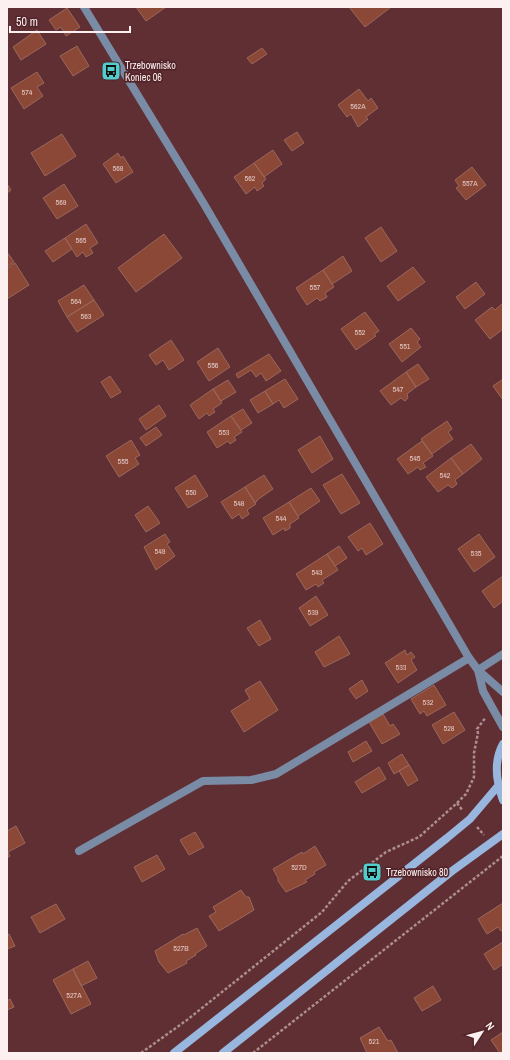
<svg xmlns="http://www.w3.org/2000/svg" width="510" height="1060" font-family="'Archivo Narrow',sans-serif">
	<rect width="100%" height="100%" fill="#5f2f34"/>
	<path fill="#8c4837" stroke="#9b685b" d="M136,7H166L146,21Z
		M349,7H391L365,27Z
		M67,8L80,27L66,36L61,27L56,30L49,20Z
		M37,30L46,44L21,60L13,47Z
		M77,46L89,66L73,76L60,56Z
		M262,48L267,54L252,64L247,58Z
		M37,72L44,83L37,87L43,96L24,109L11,88Z
		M359,89L368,101L371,98L378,108L366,117L368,119L358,127L351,114L347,117L338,105Z
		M297,132L304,143L292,151L284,140Z
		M62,134L76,156L45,176L31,153Z
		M273,150L282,164L264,177L254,163Z
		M118,153L121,158L123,156L133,172L116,183L103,164Z
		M254,163L266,179L262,183L264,186L257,191L255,187L246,194L234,177Z
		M472,167L486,185L466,200L456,188L459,186L455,180Z
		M7,184L11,190L7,193Z
		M64,184L78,206L57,219L43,198Z
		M86,224L98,243L90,248L93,253L86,257L83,252L77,257L65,238Z
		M381,227L397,251L381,262L365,238Z
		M164,234L182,258L136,292L118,268Z
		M65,238L72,249L53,262L45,251Z
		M7,252L14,262L7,266Z
		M343,256L352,271L332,284L323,270Z
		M15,263L29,285L7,299V268Z
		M413,267L425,282L398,301L387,286Z
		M323,270L334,287L325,293L327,297L320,301L317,298L307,305L296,288Z
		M476,282L485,294L465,309L456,297Z
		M84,285L94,300L67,317L58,301Z
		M94,300L104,315L77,332L67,317Z
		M503,303V329L490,339L475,320L492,307L495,310Z
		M365,312L379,331L374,334L376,336L356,350L341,329Z
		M411,328L420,339L417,342L421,347L402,362L389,344Z
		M171,340L184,360L169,370L163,360L156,365L149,355Z
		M218,348L230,367L209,381L197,362Z
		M269,354L281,371L266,381L261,373L256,377L251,370L238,378L236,374Z
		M418,364L429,379L416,387L406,372Z
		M406,372L416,387L407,394L408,398L405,401L401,398L391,405L380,391Z
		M110,376L121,392L111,398L101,382Z
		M285,379L298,399L284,408L279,400L273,404L265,391Z
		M503,379V400L493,386Z
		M228,380L236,392L221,401L213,389Z
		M213,389L222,403L213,409L215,412L209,416L207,413L199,419L190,405Z
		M265,391L273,404L258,413L250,400Z
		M159,405L166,416L146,430L139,419Z
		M243,409L252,423L241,430L231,416Z
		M231,416L242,432L234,437L236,440L230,444L228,441L217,448L207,432Z
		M447,421L452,429L448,432L453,439L432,454L421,439Z
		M156,427L162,435L146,446L140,438Z
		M320,436L333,459L312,473L298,450Z
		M131,440L140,455L135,458L139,464L119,477L106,456Z
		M422,441L433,456L423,463L426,467L420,470L418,467L408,474L397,459Z
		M471,444L482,459L463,474L451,458Z
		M451,458L463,474L455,480L457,484L452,488L448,485L438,492L426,477Z
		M342,474L360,503L341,514L323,485Z
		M195,475L208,496L188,508L175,488Z
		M264,475L273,489L257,500V501L255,503L245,487Z
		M245,487L256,504L247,510L249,514L242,519L239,514L232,519L221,502Z
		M311,488L320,501L298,516L289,502Z
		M289,502L299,518L290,524V528L285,531L284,528L273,535L263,518Z
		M148,506L160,523L146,532L135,515Z
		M370,523L383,544L366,555L362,548L358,551L348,537Z
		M165,534L170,542L167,544L175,556L156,570L144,547Z
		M479,534L495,557L474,572L458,549Z
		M339,546L347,558L335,566L327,554Z
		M327,554L338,570L322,580L324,583L318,587L316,584L306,590L296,574Z
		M503,576V601L494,608L482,591Z
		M316,596L328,615L310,626L299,608Z
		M260,620L271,639L259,646L247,628Z
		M339,636L350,654L324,667L315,652Z
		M405,650L407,655L411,652L415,657L411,660L417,670L398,683L385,663Z
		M362,680L368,691L356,699L349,689Z
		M260,681L278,710L244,732L231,711L250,699L245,690Z
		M434,685L446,705L427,716L424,711L420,714L411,699Z
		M454,712L465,730L443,744L432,725Z
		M383,714L390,726L393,724L400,734L382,744L369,722Z
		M366,741L372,751L353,762L348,752Z
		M402,754L409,765L394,774L388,763Z
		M409,765L418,780L408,786L399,771Z
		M379,767L386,779L362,793L355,782Z
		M16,826L25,843L8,852L10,856L7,858V831Z
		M195,832L204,847L189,855L180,840Z
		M315,846L326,865L314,872L315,874L305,880L307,882L286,892L278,881V878L273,869L302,852L303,854Z
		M157,855L165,869L142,882L134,867Z
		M241,890L246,897H249L254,910L219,931L209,916L216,912L213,907Z
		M503,903V930L501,931L498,927L487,934L478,919Z
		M56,904L65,919L40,933L31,917Z
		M197,928L207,946L195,954L196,955L186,961L187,963L168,973L159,962L155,951L183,934L184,935Z
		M9,934L15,946L7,949V935Z
		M503,942V964L494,970L484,954Z
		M88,961L97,978L81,986L73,969Z
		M73,969L91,1004L71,1014L53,980Z
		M433,986L441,1000L422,1011L414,998Z
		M10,999L14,1007L7,1010V1001Z
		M379,1027L388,1041L391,1040L398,1053H367L360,1038Z
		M503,1032V1052L500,1053L491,1040Z"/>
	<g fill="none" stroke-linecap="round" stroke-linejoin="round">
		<path stroke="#ac8e90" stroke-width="2.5" stroke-dasharray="3 2" stroke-linecap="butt" d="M457,803L463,811
			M477,827L484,835
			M141,1053L187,1020L322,912L348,881L386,852L419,837L457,803L466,794L474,777V753L478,733L477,729L486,717
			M253,1053L503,856"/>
		<path stroke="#7a8ca5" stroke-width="8" d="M79,851L203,781L251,780L276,774L469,658"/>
		<path stroke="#7a8ca5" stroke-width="8" d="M478,670L503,654"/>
		<path stroke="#7a8ca5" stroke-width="8" d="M84,7L204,204L469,658L478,670L503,692
			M478,670L483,691L503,727"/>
		<path stroke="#99b7de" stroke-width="8" d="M503,744C493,762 496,781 503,800
			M174,1053L447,838L470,819L498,786
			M223,1053L452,871L503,834"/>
	</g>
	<defs>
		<g id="bus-square" transform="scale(1)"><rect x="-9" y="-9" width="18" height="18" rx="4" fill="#52cdcd" stroke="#53252a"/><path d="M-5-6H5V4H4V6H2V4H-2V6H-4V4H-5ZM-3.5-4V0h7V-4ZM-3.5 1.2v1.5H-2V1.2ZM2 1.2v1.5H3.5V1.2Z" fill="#111"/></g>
	</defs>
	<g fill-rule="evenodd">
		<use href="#bus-square" x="111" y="71"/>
		<use href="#bus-square" x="372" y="872"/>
	</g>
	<g text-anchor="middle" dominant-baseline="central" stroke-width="3.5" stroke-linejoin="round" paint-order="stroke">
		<g font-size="8" fill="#e1c6c2">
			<text x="27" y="92">574</text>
			<text x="358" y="106">562A</text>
			<text x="118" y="168">568</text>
			<text x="250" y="178">562</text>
			<text x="470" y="183">557A</text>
			<text x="61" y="202">569</text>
			<text x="81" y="240">565</text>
			<text x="315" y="287">557</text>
			<text x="76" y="301">564</text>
			<text x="86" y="316">563</text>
			<text x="360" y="332">552</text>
			<text x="405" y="346">551</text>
			<text x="213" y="365">556</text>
			<text x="398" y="389">547</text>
			<text x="224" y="432">553</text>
			<text x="415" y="458">545</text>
			<text x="123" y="461">555</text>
			<text x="445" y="475">542</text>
			<text x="191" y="492">550</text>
			<text x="239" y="503">548</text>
			<text x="281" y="518">544</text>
			<text x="160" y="551">549</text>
			<text x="476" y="553">535</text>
			<text x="317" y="572">543</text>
			<text x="313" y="612">539</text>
			<text x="401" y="667">533</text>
			<text x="428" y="702">532</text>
			<text x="449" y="728">528</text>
			<text x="299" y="867">527D</text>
			<text x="181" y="948">527B</text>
			<text x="74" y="995">527A</text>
			<text x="374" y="1041">521</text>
		</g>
		<g font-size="10" fill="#fdf0f0" stroke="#53252a" text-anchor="start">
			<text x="125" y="65">Trzebownisko<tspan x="125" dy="12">Koniec 06</tspan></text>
			<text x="386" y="872">Trzebownisko 80</text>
		</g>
	</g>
	<rect width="510" height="1060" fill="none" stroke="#fdf0f0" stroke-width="16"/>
	<g transform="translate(482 1032) rotate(54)" stroke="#53252a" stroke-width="3" paint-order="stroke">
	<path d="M0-3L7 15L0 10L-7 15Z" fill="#fdf0f0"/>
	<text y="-6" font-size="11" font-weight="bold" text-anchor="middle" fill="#fdf0f0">N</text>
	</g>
	<path d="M10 26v6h120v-6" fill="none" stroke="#fdf0f0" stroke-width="2"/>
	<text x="16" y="26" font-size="12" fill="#fdf0f0" stroke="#53252a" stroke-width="3" paint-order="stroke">50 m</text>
</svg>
